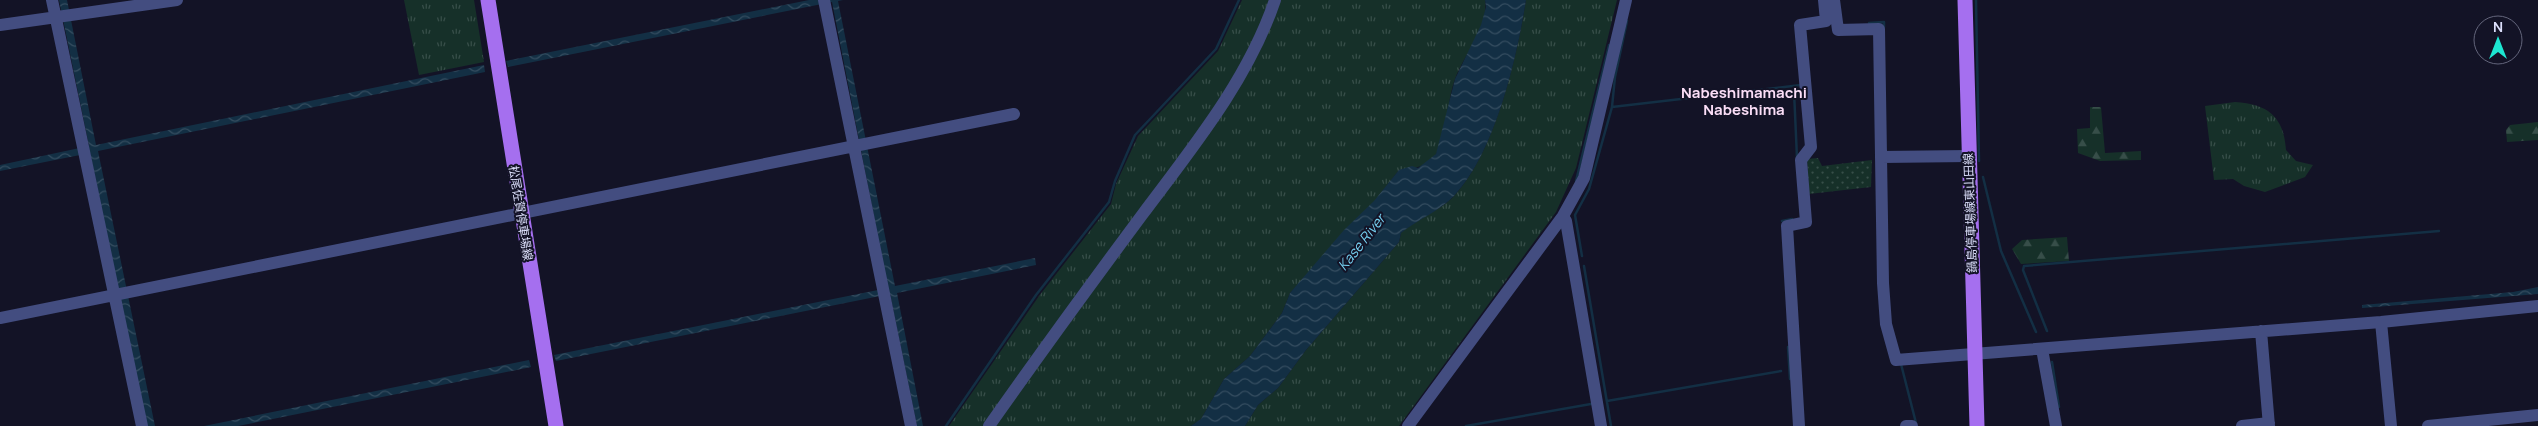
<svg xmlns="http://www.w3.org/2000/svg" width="2538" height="426" font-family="Manrope,'Noto Sans JP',sans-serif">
	<defs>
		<pattern id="grass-tufts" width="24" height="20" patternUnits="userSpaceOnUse" patternTransform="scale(1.25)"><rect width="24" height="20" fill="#163029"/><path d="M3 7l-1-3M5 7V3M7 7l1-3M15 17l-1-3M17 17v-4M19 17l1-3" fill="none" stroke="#374e49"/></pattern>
		<pattern id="forest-firs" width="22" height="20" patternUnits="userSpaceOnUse" patternTransform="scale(1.25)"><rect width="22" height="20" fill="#163029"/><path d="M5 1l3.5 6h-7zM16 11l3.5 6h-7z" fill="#374e49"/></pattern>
		<pattern id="park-dots" width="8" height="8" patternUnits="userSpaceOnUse" patternTransform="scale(1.25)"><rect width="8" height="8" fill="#163029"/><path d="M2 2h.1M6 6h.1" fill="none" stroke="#374e49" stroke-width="1.8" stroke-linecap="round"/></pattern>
		<pattern id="water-waves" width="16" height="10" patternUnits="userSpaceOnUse" patternTransform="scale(1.25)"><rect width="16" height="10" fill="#132f44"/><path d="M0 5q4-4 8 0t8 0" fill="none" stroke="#354d60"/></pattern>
	</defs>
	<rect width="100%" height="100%" fill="#131326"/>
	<path fill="url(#grass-tufts)" d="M404,0H474L484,62L419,75Z
		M1242,0H1485C1489,26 1464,55 1455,79C1447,101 1447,135 1436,154C1428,167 1412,169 1399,170L1374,202L1290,293L1282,313L1250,356L1224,379L1201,419L1191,426H949L1039,296L1111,204L1116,184L1138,136L1218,51Z
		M1526,0H1617L1576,168L1556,212L1399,426H1245L1258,405L1278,388L1306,350L1399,242L1401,233C1416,220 1442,209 1454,196C1495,153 1517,57 1526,0Z
		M2235,102C2267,104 2284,116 2286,150L2296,161L2313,165L2305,177L2265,192L2244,186L2233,179L2214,180L2205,106Z"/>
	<path fill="url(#forest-firs)" d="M2090,107H2101L2105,153L2141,151V160L2100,161L2078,153L2077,129L2090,128Z
		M2538,122V140L2507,142L2506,130L2510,125Z
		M2067,237L2069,261L2021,264L2012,249L2022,240Z"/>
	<path fill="url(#park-dots)" d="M1818,158L1822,166L1872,160L1871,187L1809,194L1807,159Z"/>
	<path fill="url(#water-waves)" d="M59,0H67L96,145L484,65L485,72L98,151L155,426H147L90,153L0,171V165L89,146Z
		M809,0H843L838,1L895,286L1035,258L1036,265L897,293L923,426H917L890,294L556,361L554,355L888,288L832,2L508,67L506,61Z
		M1485,0H1526C1517,58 1495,153 1454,196C1441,210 1417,220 1401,233L1399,242L1306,350L1278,388L1258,405L1245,426H1191L1201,419L1224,379L1250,356L1282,313L1290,293L1344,230L1374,201L1399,170L1412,166L1418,168L1436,154L1455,79L1481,25L1486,7Z
		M2538,287V294L2362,308V305L2513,292Z
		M529,360L531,367L238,426H204Z"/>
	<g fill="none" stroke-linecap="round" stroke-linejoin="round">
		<path stroke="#132f44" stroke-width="2.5" d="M1976,0L1979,161
			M1869,23L1884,22V27
			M1612,107L1801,85
			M1797,158L1794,91L1801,90
			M1983,177L2001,251L2036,332
			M1576,181L1609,45
			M1782,221L1792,219
			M1582,256L1575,215L1589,189L1612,107L1615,77L1627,21
			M1584,266L1611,426
			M2047,331L2023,270L2024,266L2439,231
			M1788,347L1790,379
			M2052,362L2059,407
			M1901,364L1916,423
			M1607,401L1781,371
			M946,426L1036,295L1109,202L1115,181L1135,135L1216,49L1239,0
			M1466,426L1591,404"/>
		<path stroke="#434d80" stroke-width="12" d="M52,0L142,426
			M824,0L911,426
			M1834,0L1838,30L1879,29L1883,283L1886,324L1896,360L2381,322L2538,306
			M0,25L177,0
			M1881,157L1969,156
			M1563,216L1566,221L1601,426
			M0,318L1014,114
			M2381,322L2391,426
			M2261,331L2269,426
			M2042,349L2056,426
			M989,426C1039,355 1090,285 1142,215C1192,148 1248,80 1275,0
			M1408,426L1563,216L1584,178L1626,0
			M1799,426L1787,226L1806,222L1801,160L1811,147L1800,25L1826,21L1824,0
			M1906,426H1912
			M2242,426L2269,423
			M2428,426L2538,415"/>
		<path stroke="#a56fef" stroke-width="15" d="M488,0L556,426
			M1965,0L1977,426"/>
	</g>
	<g text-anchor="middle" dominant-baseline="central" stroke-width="4" stroke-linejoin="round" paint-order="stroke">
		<g font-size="12" fill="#dcdffb" stroke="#131326">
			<text transform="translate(521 213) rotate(81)">松尾佐賀停車場線</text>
			<text transform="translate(1970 213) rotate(-92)">鍋島停車場線東山田線</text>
		</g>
		<g font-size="14" font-style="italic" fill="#75d0f0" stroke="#131326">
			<text transform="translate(1361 242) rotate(-52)">Kase River</text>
		</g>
		<g font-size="15" font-weight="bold" fill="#fbdef7" stroke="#131326">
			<text x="1744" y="92">Nabeshimamachi<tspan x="1744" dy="17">Nabeshima</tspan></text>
		</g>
	</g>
	<g transform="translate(2498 40)"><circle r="24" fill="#131326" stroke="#63657b"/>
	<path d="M0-4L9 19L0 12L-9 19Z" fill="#1de6d1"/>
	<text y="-8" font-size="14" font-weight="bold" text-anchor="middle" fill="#dcdffb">N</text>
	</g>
</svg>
